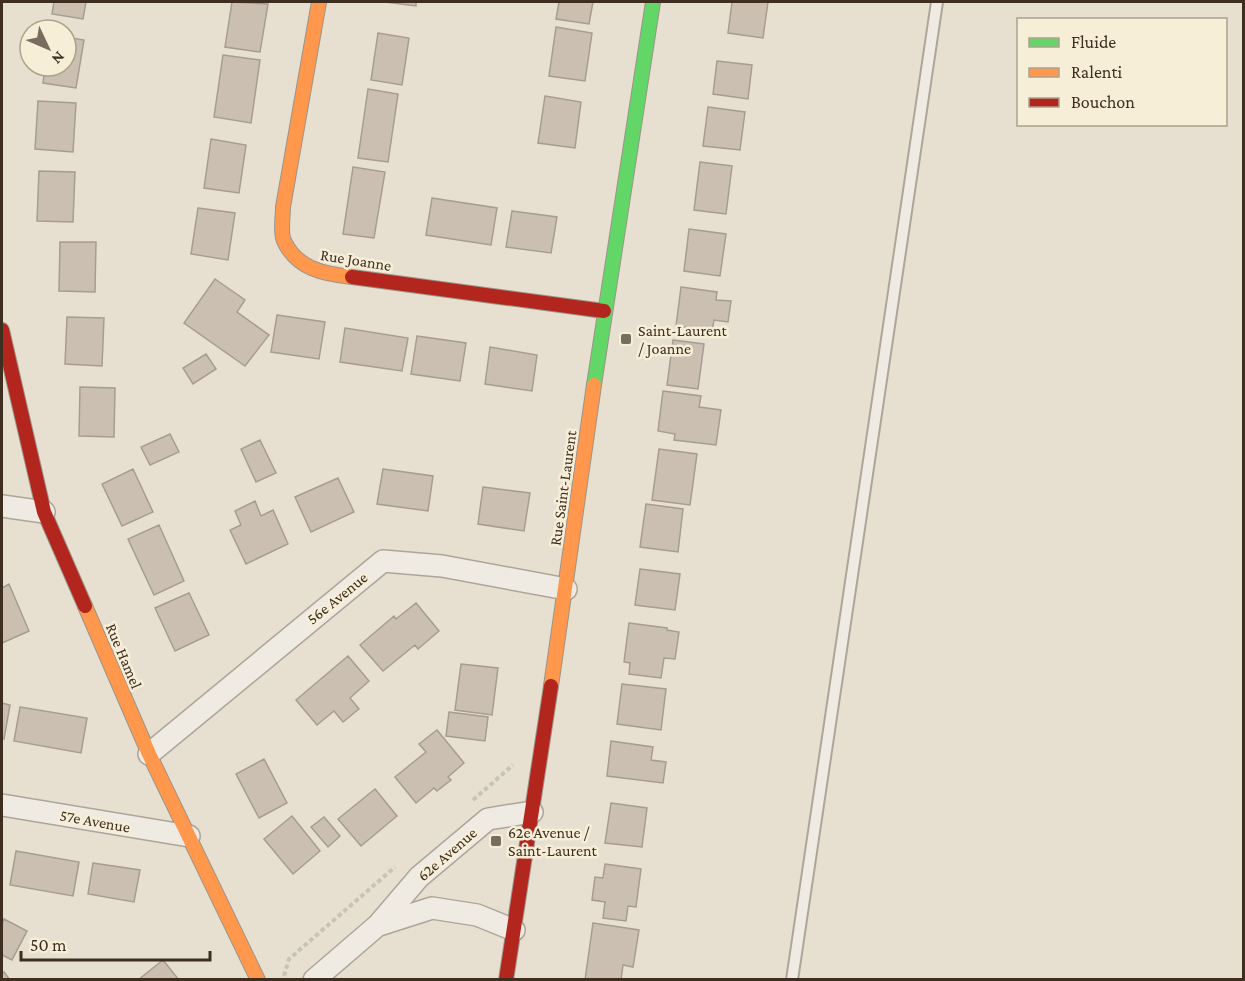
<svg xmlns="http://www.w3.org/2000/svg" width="1245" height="981" font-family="'Crimson Pro',serif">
	<rect width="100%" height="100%" fill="#e7e0d1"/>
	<path fill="#cbbfb2" stroke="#a89c90" stroke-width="1.5" d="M54,2H86L83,19L52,14Z
		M232,2L268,4L260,52L225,47Z
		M385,2H416V6Z
		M559,2H593L589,24L556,19Z
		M732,2H768L763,38L728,33Z
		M556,27L592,33L585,81L549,76Z
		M378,33L409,38L402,85L371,80Z
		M66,37L84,40L76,88L43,83L45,66H66Z
		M223,55L260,60L251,123L214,117Z
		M717,61L752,65L748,99L713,94Z
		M368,89L398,94L388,162L358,158Z
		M545,96L581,102L575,148L538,143Z
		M38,101L76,103L73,152L35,149Z
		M708,107L745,112L740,150L703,146Z
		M211,139L246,145L239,193L204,188Z
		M700,162L732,166L726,214L694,210Z
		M353,167L385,172L374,238L343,234Z
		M39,171L75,172L73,222L37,221Z
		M432,198L497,208L491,245L426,235Z
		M198,208L235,213L228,260L191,254Z
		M512,211L557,217L551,253L506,247Z
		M689,229L726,234L720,276L684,271Z
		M60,242H96L95,292L59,291Z
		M215,279L245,300L237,312L269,335L245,366L184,323Z
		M681,287L717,292L716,300L731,301L728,322L714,320L712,331L676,326Z
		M277,315L325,322L319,359L271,352Z
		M67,317L104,318L102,366L65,364Z
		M345,328L408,338L402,371L340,362Z
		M417,336L466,343L460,381L411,374Z
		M673,340L704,344L698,389L667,385Z
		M490,347L537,355L532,391L485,384Z
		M206,354L216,369L193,384L183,368Z
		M80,387L115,388L114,437L79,436Z
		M663,391L701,396L699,407L721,410L716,445L674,440L675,434L658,431Z
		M170,434L179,452L150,465L141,447Z
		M260,440L276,473L256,482L241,449Z
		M659,449L697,454L690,505L652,500Z
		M133,469L153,512L122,526L102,484Z
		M383,469L433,476L428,511L377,504Z
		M338,478L354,512L311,532L295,497Z
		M483,487L530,493L524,531L478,524Z
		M255,501L261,516L273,510L288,544L246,564L230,530L241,525L235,511Z
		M646,504L683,509L678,552L640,547Z
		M159,525L184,581L154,595L128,539Z
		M640,569L680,574L675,610L635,605Z
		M9,584L29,631L2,643V588Z
		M189,593L209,635L175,651L155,608Z
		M416,603L439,631L418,649L415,645L383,671L360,645L394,616L396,619Z
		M629,623L667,628V630L679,632L675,659L664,658L661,678L629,674L630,663L624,662Z
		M348,656L369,681L350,698L359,709L343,722L334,711L317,725L296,700Z
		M461,664L498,668L492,715L455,710Z
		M622,684L666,689L661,730L617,724Z
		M2,703L10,705L4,739H2Z
		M20,707L87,718L81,753L14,741Z
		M449,712L488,717L485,741L446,736Z
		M437,730L464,763L448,777L451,780L437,791L434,788L416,803L395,777L426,752L419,744Z
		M611,741L653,747L651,760L666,762L663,783L607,776Z
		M264,759L287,803L259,818L236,774Z
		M375,789L397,816L361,846L338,819Z
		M611,803L647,808L642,847L605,843Z
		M292,816L320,851L293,874L264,839Z
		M324,817L340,836L328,847L311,827Z
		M16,851L79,862L73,896L10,885Z
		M93,863L140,870L134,902L88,894Z
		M605,864L641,869L636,907L628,906L626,921L603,918L605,902L592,900L595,877L603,878Z
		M4,919L27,931L12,960L2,955V924Z
		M593,923L639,930L633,967L623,965L621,980H585Z
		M163,960L179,980H138Z
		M4,972L10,980H2V974Z"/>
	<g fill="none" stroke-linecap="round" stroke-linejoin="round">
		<g stroke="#ada599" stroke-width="14">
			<path id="lane" d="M792,980L937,2"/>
		</g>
		<g stroke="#ada599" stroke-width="24">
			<path id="street" d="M2,506L44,512
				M149,754L383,561L442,566L566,589
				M2,805L189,836
				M379,925L432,908L477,915L514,930
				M314,980L378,925L419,877L488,819L532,812"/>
		</g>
		<g stroke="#9c958a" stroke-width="16">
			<path id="fast" d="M594,385L653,2"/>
		</g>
		<g stroke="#9c958a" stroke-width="16">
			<path id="slow" d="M319,2L283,207C283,217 280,232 284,241C297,269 324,274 352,277
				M85,606L149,754L258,980
				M551,686L594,385"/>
		</g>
		<g stroke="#9c958a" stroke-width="16">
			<path id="jam" d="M352,277L604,311
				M2,330L44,512L85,606
				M506,980L551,686"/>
		</g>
		<path stroke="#c8c2b9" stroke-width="4" stroke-dasharray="4.5 3" stroke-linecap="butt" d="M473,800L513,765
			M284,976L289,959L395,867"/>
		<use href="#lane" stroke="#efebe3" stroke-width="10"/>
		<use href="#street" stroke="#efebe3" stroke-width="21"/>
		<use href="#fast" stroke="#63d668" stroke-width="14"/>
		<use href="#slow" stroke="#ff974d" stroke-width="14"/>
		<use href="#jam" stroke="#b3261e" stroke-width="14"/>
	</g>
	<g fill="#786c5e" stroke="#f7eed8" stroke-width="2">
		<rect x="620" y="333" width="12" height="12" rx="3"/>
		<rect x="490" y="835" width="12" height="12" rx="3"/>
	</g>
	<g text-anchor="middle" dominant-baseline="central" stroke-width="5" stroke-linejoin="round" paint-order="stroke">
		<g font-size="16" fill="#3d2e20" stroke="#f7eed8">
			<text transform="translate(356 260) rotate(9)">Rue Joanne</text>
			<text transform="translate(563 488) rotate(-82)">Rue Saint-Laurent</text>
			<text transform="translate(337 598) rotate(-39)">56e Avenue</text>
			<text transform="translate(124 656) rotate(67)">Rue Hamel</text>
			<text transform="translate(95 821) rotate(10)">57e Avenue</text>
			<text transform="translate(447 854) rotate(-41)">62e Avenue</text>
		</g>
		<g font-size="16" fill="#3d2e20" stroke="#f7eed8" text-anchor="start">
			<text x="638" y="330">Saint-Laurent<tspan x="638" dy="18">/ Joanne</tspan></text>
			<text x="508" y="832">62e Avenue /<tspan x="508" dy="18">Saint-Laurent</tspan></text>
		</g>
	</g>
	<rect width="1245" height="981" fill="none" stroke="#3d2e20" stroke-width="6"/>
	<rect x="1017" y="18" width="210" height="108" fill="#f7eed8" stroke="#ada18e" stroke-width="1.5"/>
	<rect x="1029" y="38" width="30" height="9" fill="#63d668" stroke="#ada18e" stroke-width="1.5"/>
	<text x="1071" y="48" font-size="18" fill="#3d2e20">Fluide</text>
	<rect x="1029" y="68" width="30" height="9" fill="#ff974d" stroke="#ada18e" stroke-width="1.5"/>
	<text x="1071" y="78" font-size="18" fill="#3d2e20">Ralenti</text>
	<rect x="1029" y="98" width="30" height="9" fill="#b3261e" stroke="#ada18e" stroke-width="1.5"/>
	<text x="1071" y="108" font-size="18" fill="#3d2e20">Bouchon</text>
	<g transform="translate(48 48) rotate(134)"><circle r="28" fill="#f7eed8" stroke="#ada18e" stroke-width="1.5"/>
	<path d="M0-4.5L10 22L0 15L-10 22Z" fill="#786c5e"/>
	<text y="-9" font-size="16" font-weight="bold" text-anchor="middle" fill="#3d2e20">N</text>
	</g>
	<path d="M21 951v9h189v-9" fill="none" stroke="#3d2e20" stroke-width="3"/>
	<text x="30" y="951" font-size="18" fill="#3d2e20" stroke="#f7eed8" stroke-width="4.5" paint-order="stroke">50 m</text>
</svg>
